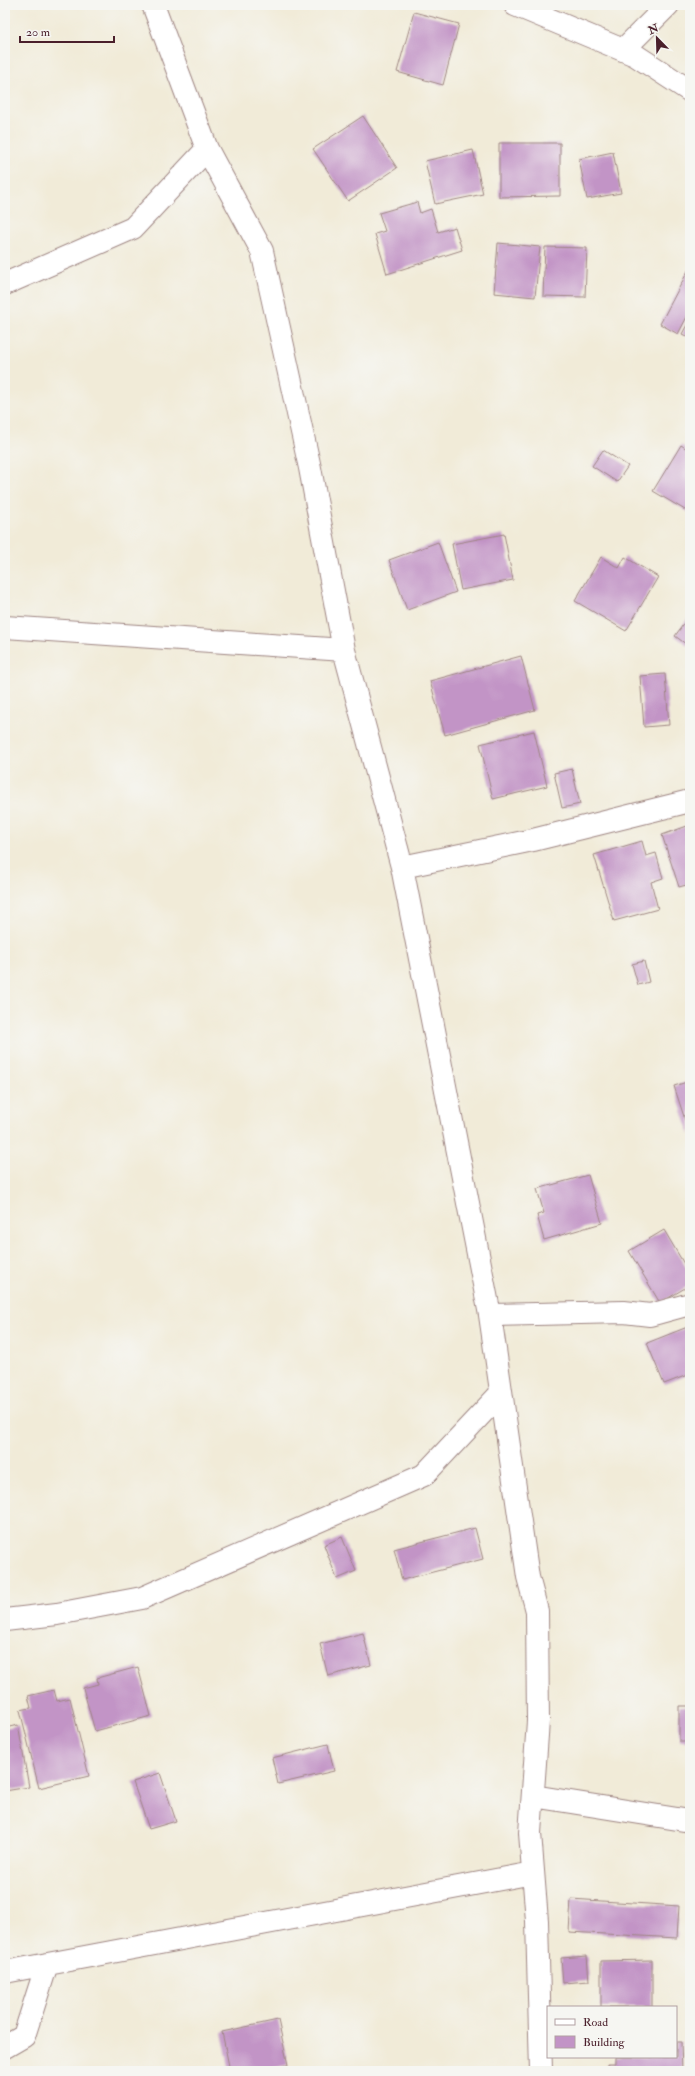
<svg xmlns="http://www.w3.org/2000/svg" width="695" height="2076" font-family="'IM FELL Double Pica',serif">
	<rect width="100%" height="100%" fill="#f6f6f2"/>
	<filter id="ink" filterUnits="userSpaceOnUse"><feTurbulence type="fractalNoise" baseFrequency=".025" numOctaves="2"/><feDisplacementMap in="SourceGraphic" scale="8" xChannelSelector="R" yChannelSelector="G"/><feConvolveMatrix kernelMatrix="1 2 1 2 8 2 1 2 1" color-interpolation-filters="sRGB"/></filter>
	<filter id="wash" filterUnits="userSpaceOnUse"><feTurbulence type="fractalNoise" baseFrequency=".012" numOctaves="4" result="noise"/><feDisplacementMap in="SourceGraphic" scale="16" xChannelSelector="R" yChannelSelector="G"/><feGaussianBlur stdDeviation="0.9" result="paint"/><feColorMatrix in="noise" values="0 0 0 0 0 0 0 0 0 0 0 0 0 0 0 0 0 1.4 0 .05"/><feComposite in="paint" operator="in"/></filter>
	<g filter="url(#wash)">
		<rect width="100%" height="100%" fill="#f1ebd8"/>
		<g id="blocks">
			<path fill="#c294c6" d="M414,12L459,24L443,85L397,72Z
				M363,116L397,168L348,201L313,149Z
				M499,143H560V196L499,197Z
				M473,150L483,194L435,204L425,161Z
				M613,152L621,193L587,199L579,159Z
				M417,202L420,213L431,209L438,232L455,227L462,250L387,274L375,234L385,231L379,213Z
				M498,243L540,247L535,297L494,293Z
				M545,247L587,248L585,297L543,296Z
				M690,267V311L678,334L660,324Z
				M690,319V338L682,334Z
				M681,445L690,451V513L653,491Z
				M603,450L628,466L617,482L592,466Z
				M504,534L513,580L461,590L452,544Z
				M438,542L456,592L407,610L389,560Z
				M601,557L619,568L625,557L658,577L626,631L575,601Z
				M690,615V647L675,636Z
				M521,656L535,710L445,735L430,681Z
				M665,674L669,725L644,727L640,676Z
				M534,731L547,786L493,799L480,744Z
				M572,769L580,804L562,808L554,773Z
				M690,825V884L679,887L662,835Z
				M642,841L646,856L656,853L663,878L651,882L658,909L614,921L594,855Z
				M644,961L649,982L638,985L632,964Z
				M690,1081V1135L674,1086Z
				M588,1175L602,1223L544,1240L537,1215L544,1213L537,1189Z
				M664,1230L690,1274V1285L660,1303L629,1251Z
				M690,1326V1374L664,1384L647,1343Z
				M475,1528L483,1559L402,1580L394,1549Z
				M342,1537L356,1571L337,1579L324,1545Z
				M363,1633L371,1665L328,1676L320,1644Z
				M138,1667L151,1716L95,1731L83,1688L98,1684L97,1678Z
				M54,1690L57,1701L70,1698L89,1776L39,1788L20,1710L31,1708L28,1696Z
				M679,1706H690V1741H679Z
				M18,1725L29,1787L5,1791V1728Z
				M328,1744L334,1771L278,1784L272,1758Z
				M160,1773L176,1821L149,1829L133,1782Z
				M571,1899L679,1906L677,1938L569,1932Z
				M587,1956L589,1981L563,1983L561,1958Z
				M652,1960V2007H601V1961Z
				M278,2020L288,2065L258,2071H230L222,2032Z
				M676,2042H681L682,2071H608L607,2064H615V2057H676Z"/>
		</g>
	</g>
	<g filter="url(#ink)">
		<use href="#blocks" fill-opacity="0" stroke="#9e8582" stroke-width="1"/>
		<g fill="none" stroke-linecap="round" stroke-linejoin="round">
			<g stroke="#9e8582" stroke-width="24">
				<path id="minor" d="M153,5L207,149L262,251L310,468L344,650L402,867L490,1315L528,1577L537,1611L538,1721L530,1833L537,1921L541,2071
					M515,5L635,55L690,91
					M623,50L668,5
					M5,284L133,228L207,149
					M5,627L344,650
					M402,867L533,840L690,801
					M490,1315L624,1312L650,1315L690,1304
					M5,1620L57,1614L142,1598L424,1475L501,1393
					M533,1796L690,1821
					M5,1972L533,1873
					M5,2047L24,2036L47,1964"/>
			</g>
			<use href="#minor" stroke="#fff" stroke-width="22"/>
		</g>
	</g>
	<rect width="695" height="2076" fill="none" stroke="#f6f6f2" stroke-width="20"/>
	<rect x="547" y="2006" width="130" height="52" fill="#f6f6f2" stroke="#b1a0a2"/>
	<rect x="555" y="2019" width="20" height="6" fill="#ffffff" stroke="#b1a0a2"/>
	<text x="583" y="2026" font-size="12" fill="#4a1f2b">Road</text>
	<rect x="555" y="2036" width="20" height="12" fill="#c294c6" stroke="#b1a0a2"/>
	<text x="583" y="2046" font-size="12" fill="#4a1f2b">Building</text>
	<g transform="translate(657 38) rotate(337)" stroke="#f6f6f2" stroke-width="3" paint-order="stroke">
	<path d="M0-3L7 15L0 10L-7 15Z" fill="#4a1f2b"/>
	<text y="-6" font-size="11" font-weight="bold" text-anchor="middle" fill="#4a1f2b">N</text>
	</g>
	<path d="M20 36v6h94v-6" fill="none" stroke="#4a1f2b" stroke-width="2"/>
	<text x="26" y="36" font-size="12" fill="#4a1f2b" stroke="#f6f6f2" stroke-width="3" paint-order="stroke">20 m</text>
</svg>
